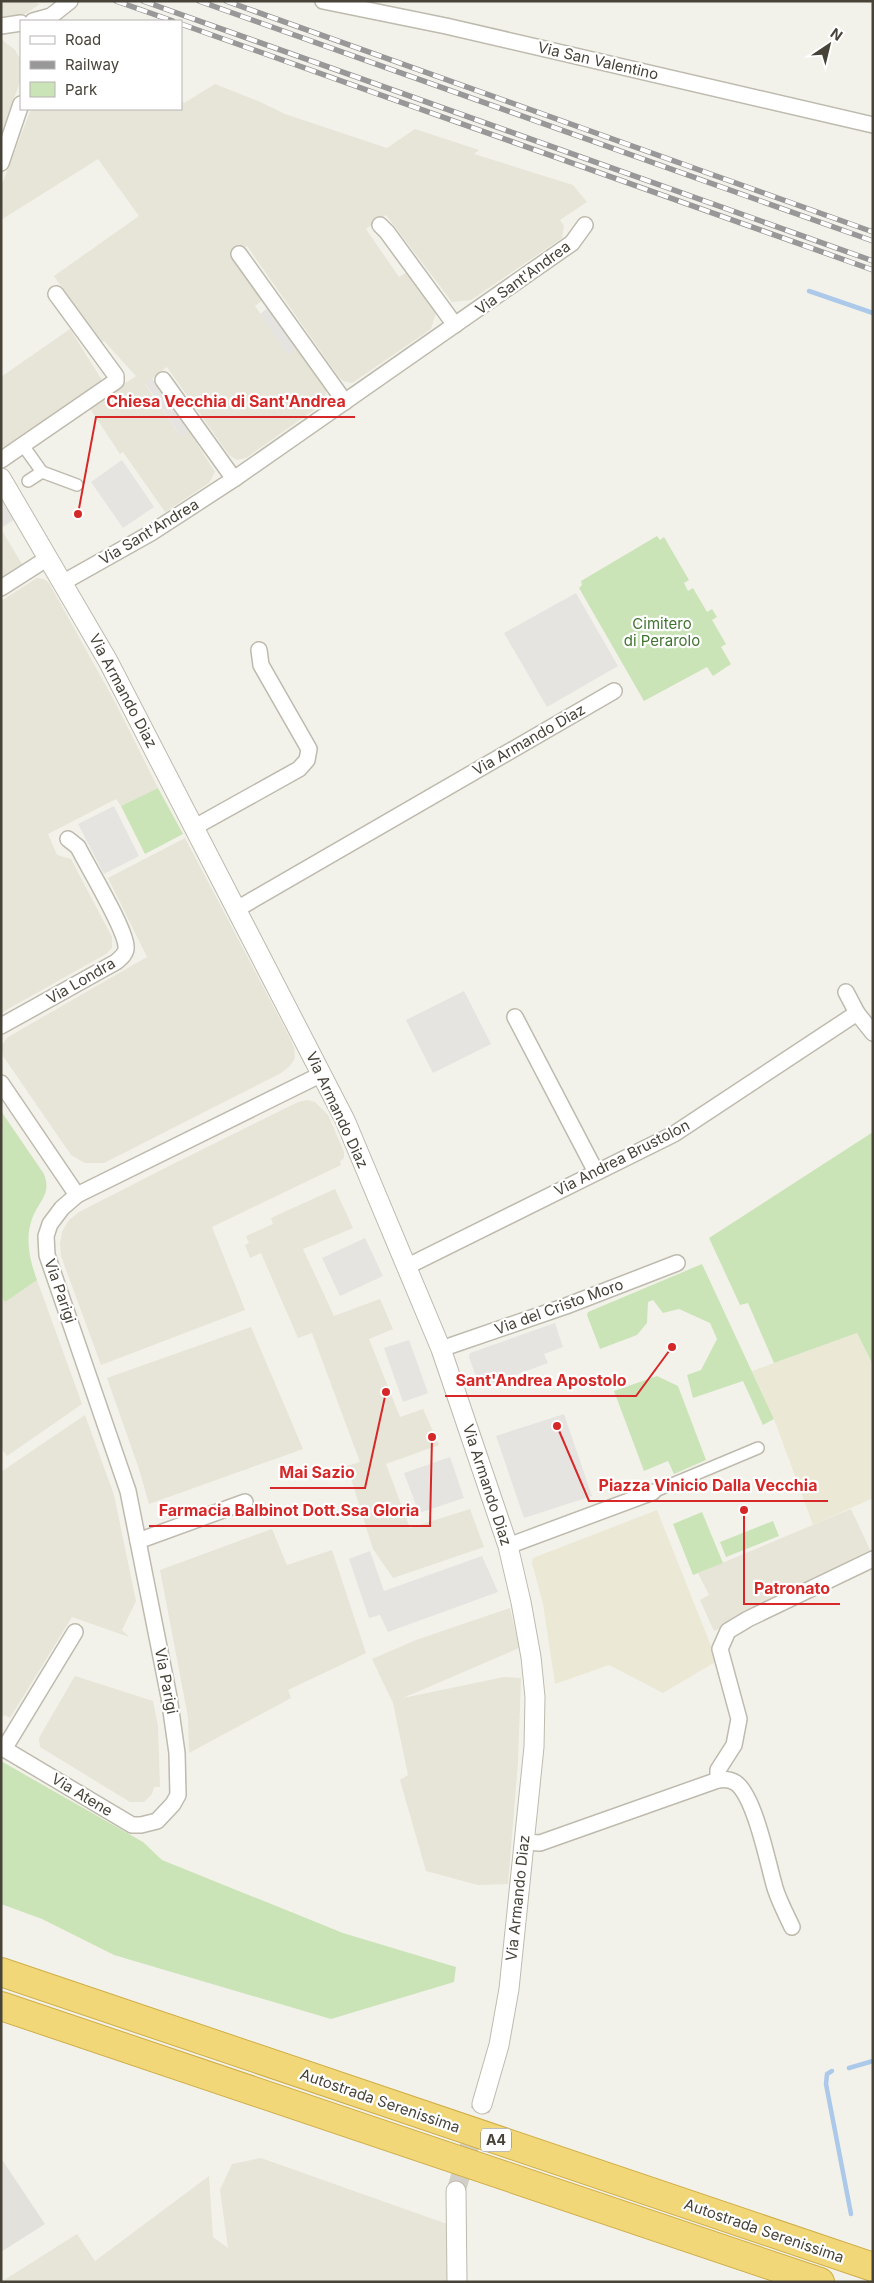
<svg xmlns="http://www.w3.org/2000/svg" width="874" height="2283" font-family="Inter,sans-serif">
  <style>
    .residential { fill: #e7e4d8 }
    .industrial { fill: #e3e1db }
    .education { fill: #ebe8d5 }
    .green { fill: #cae4b7 }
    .parking { fill: #e5e4e1 }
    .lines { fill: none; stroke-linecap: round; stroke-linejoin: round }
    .stream { stroke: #acc9ea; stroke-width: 4.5 }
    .tertiary-tunnel { stroke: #d1cfc7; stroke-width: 19; stroke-dasharray: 19 9; stroke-linecap: butt }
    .pedestrian-casing { stroke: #bebaad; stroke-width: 14 }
    .minor-casing { stroke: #bebaad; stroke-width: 18 }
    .tertiary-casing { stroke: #bebaad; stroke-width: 21 }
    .motorway-casing { stroke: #cfae48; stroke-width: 30 }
    .pedestrian { stroke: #fff; stroke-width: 11 }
    .minor { stroke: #fff; stroke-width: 15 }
    .tertiary { stroke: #fff; stroke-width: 19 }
    .motorway { stroke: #f1d778; stroke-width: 28 }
    .rail-casing { stroke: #989898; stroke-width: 5.5 }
    .rail { stroke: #fff; stroke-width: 4; stroke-dasharray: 11; stroke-linecap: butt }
    .labels { text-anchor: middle; stroke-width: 4.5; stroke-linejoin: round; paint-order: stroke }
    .shield { fill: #fff; stroke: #7e7b74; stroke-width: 1 }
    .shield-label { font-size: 14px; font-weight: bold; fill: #474339 }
    .street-label { font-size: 15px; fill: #474339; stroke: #fff }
    .park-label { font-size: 15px; fill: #427431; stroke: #fff }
    .leader { fill: none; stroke: #d62828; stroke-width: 2 }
    .callout-dot { fill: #d62828; stroke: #fff; stroke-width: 2 }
    .callout-label { font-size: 16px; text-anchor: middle; font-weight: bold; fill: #d62828; stroke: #fff; stroke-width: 4.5; stroke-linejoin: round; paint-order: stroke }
  </style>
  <rect width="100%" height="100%" fill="#f3f2ea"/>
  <!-- residential -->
  <g class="residential">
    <path d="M1 1H31L40 4 25 14 1 18Z"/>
    <path d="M1 39 15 50 21 60V79L1 134Z"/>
    <path d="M215 84 258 101 285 114 387 148 415 129 479 150 474 154 573 185 587 202 560 220 564 226 562 238 471 300 452 302 386 215 366 229 399 277 407 272 436 313 431 329 352 383 343 381 338 376 247 246 232 257 263 300 255 306 288 354 296 349 326 391V399L321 405 246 458 237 460 229 455 167 367 145 384 181 437 189 431 215 472 209 483 165 512 123 452 120 454 89 407 136 376 104 341 101 343 54 276 139 216 98 159 1 220V187L31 109H181V100L184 103Z"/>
    <path d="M70 329 105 385 6 450 1 443V377Z"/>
    <path d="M1 529 22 564 1 578Z"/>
    <path d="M37 578 44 579 49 583 116 704 158 788 121 806 116 799 48 834 57 855 71 859 112 937V948L106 954 1 1013V601Z"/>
    <path d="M185 838 290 1038 294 1048 295 1058 290 1066 281 1073 104 1163H85L71 1155 3 1056 1 1046 8 1037 147 957 108 878Z"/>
    <path d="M307 1100 315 1102 328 1115 344 1152V1158L340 1161 341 1165 212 1227 245 1310 101 1365 61 1256 60 1244 62 1232 68 1221 79 1212 177 1162 298 1102Z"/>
    <path d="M335 1189 353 1228 303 1249 334 1316 380 1299 393 1329 369 1339 400 1417 423 1409 439 1445 386 1464 410 1528 470 1509 484 1547 393 1578 373 1549 347 1466 360 1462 312 1333 298 1338 261 1253 250 1258 245 1245 249 1243 246 1236 273 1224 271 1218Z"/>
    <path d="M37 1280 82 1404 7 1456 1 1448V1295L6 1301Z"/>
    <path d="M251 1327 303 1449 149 1504 139 1469 107 1378Z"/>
    <path d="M85 1415 114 1495 136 1601 122 1630 129 1637 72 1617 10 1718 4 1715 1 1719V1472Z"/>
    <path d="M851 1509 872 1554 714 1631 700 1600 709 1595 698 1573Z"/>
    <path d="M272 1529 287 1565 332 1550 366 1653 288 1690 291 1698 189 1753 188 1717 160 1570Z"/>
    <path d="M510 1608 519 1648 403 1698 504 1677 521 1678 518 1762 508 1884 478 1885 426 1871 400 1780 408 1775 393 1703 372 1659 416 1640Z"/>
    <path d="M75 1676 153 1701 158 1726 160 1787H154L152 1794 144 1802H130L40 1747 39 1738Z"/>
    <path d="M261 2158 447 2224V2282H1L77 2234 95 2261 209 2176 213 2237 228 2248 220 2190 232 2164Z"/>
  </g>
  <!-- industrial -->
  <path class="industrial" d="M1 2158 45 2224 1 2252Z"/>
  <!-- education -->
  <g class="education">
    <path d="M857 1333 873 1366V1498L813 1525 774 1419 752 1371Z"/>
    <path d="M657 1510 717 1661 663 1693 609 1665 555 1684 543 1604 532 1563 533 1558Z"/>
  </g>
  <!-- green -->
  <g class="green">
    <path d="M657 536 660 540 664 537 689 580 684 583 688 591 693 588 707 612 712 609 717 617 712 620 726 644 721 647 731 664 713 676 707 667 644 701 579 588 582 585 581 581Z"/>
    <path d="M158 788 183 834 145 854 121 806Z"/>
    <path d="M1 1111 44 1174C51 1193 42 1198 34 1214 24 1236 29 1258 37 1280L5 1302 1 1295Z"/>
    <path d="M873 1132V1365L857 1333 774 1363 748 1303 740 1305 709 1238Z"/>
    <path d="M702 1264 774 1419 763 1425 743 1381 693 1398 687 1375 701 1370 717 1339 710 1323 679 1309 663 1313 653 1300 648 1302 647 1323 637 1335 600 1349 587 1315 588 1312Z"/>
    <path d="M657 1376 678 1386 706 1460 674 1474 668 1461 644 1471 614 1391Z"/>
    <path d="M702 1512 723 1563 693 1575 673 1524Z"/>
    <path d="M773 1521 779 1536 726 1557 720 1542Z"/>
    <path d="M1 1761 143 1842 162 1860 343 1933 456 1967 454 1982 331 2019 114 1955 42 1919 1 1904Z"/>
  </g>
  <!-- parking -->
  <g class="parking">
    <path d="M268 308 296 349 288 355 260 314Z"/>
    <path d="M152 378 189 431 181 437 145 383Z"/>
    <path d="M122 460 154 507 123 528 91 482Z"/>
    <path d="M1 493 17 518 1 528Z"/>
    <path d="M576 593 618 666 547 707 504 633Z"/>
    <path d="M114 806 139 856 104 874 78 824Z"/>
    <path d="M464 991 491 1044 433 1073 406 1020Z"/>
    <path d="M365 1238 383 1276 340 1296 322 1258Z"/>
    <path d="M555 1323 563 1347 544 1354 548 1363 480 1388 469 1357 470 1353Z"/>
    <path d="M409 1340 428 1393 403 1402 384 1348Z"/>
    <path d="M564 1414 592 1496 524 1518 496 1436Z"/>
    <path d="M450 1457 464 1498 419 1513 404 1473Z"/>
    <path d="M370 1551 384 1591 482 1556 498 1592 388 1632 380 1615 369 1618 349 1559Z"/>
  </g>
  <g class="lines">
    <!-- stream -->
    <g class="stream">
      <path d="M809 291 873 313"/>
      <path d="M849 2068 873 2061"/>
      <path d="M832 2071 827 2074 826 2084 851 2214"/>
    </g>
    <!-- tertiary-tunnel -->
    <path class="tertiary-tunnel" d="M456 2191 482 2104"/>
    <defs>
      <g id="pedestrian">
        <path d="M27 451 42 472"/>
        <path d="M28 481 42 472 77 485"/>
        <path d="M653 1492 758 1448"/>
      </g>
      <g id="minor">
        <path d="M323 1 446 26 873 125"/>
        <path d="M33 21 51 16 70 1"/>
        <path d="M1 26 21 23"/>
        <path d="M1 163 21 104"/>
        <path d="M380 225 387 232 455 325"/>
        <path d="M239 254 345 402"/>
        <path d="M163 380 234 479"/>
        <path d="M1 460 116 381V376L56 294"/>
        <path d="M62 583 151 533 234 479 572 243 585 225"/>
        <path d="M1 588 48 558"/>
        <path d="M193 828 299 769 307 760 309 749 261 665 259 650"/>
        <path d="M237 909 614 691"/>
        <path d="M846 992 857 1013"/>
        <path d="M515 1017 596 1172"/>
        <path d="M1 1026 116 962C121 958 127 953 126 946 125 928 88 867 78 847L68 839"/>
        <path d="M1 1083 77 1195"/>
        <path d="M406 1267 674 1134 857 1013 873 1033"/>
        <path d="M441 1349 566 1306 677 1263"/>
        <path d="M138 1541 245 1502"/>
        <path d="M508 1546 653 1492"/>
        <path d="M1 1747 132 1825H141L157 1821 173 1804 178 1795 177 1753 169 1697 128 1491 47 1255 46 1236 50 1224 62 1208 77 1195 322 1074"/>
        <path d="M4 1749 75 1632"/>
        <path d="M718 1780V1770L734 1745 739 1719 720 1649 728 1631 748 1619 873 1559"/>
        <path d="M524 1842 540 1843 718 1780C725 1779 730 1779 736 1783 755 1797 768 1864 775 1888 779 1901 786 1914 792 1927"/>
      </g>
      <g id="tertiary">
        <path d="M1 478 108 661 345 1120 441 1349 508 1546 521 1602 531 1657 535 1697 534 1747 509 1989 499 2045 482 2104"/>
        <path d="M456 2191 457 2282"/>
      </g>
      <g id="motorway">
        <path d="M1 1972 873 2267"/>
        <path d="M1 2006 820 2282"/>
      </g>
    </defs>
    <!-- pedestrian casing -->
    <use href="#pedestrian" class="pedestrian-casing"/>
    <!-- minor casing -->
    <use href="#minor" class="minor-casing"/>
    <!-- tertiary casing -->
    <use href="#tertiary" class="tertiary-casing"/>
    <!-- motorway casing -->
    <use href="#motorway" class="motorway-casing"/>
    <!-- pedestrian -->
    <use href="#pedestrian" class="pedestrian"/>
    <!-- minor -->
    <use href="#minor" class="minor"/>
    <!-- tertiary -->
    <use href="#tertiary" class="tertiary"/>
    <!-- motorway -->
    <use href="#motorway" class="motorway"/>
    <defs>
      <g id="rail">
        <path d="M116 1 173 21"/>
        <path d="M143 1 873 261"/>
        <path d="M199 1 873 241"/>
        <path d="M226 1 873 232"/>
        <path d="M181 24 873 270"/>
      </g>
    </defs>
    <!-- rail casing -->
    <use href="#rail" class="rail-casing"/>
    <!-- rail -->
    <use href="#rail" class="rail"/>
  </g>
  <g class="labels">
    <!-- shield labels -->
    <rect class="shield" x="481" y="2128.5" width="30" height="23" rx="4"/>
    <g class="shield-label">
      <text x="496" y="2145">A4</text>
    </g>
    <!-- street labels -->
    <g class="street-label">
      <text transform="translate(598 61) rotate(13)" y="5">Via San Valentino</text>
      <text transform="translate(523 278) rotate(-36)" y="5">Via Sant'Andrea</text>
      <text transform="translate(149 532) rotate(-31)" y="5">Via Sant'Andrea</text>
      <text transform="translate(123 691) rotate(62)" y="5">Via Armando Diaz</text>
      <text transform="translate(529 740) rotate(-30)" y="5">Via Armando Diaz</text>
      <text transform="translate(81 981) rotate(-30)" y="5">Via Londra</text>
      <text transform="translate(337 1110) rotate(65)" y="5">Via Armando Diaz</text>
      <text transform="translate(622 1158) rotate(-27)" y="5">Via Andrea Brustolon</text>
      <text transform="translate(60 1291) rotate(71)" y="5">Via Parigi</text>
      <text transform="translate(559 1307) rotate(-20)" y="5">Via del Cristo Moro</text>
      <text transform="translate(487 1485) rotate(72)" y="5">Via Armando Diaz</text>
      <text transform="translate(166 1681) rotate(79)" y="5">Via Parigi</text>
      <text transform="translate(82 1795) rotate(31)" y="5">Via Atene</text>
      <text transform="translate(518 1898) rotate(-84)" y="5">Via Armando Diaz</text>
      <text transform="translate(380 2101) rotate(19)" y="5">Autostrada Serenissima</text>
      <text transform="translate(764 2231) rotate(19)" y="5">Autostrada Serenissima</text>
    </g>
    <!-- park labels -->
    <g class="park-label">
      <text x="662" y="629">Cimitero<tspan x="662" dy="17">di Perarolo</tspan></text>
    </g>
  </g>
  <!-- callouts -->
  <path class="leader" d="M78 514L96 417H355M672 1347L636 1396H445M386 1392L365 1488H270M557 1426L589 1501H828M432 1437L430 1526H149M744 1510L744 1604H840"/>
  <g class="callout-dot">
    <circle cx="78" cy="514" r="5"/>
    <circle cx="672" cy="1347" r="5"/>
    <circle cx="386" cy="1392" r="5"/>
    <circle cx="557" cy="1426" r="5"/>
    <circle cx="432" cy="1437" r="5"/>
    <circle cx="744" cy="1510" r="5"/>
  </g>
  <g class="callout-label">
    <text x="226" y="407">Chiesa Vecchia di Sant'Andrea</text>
    <text x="541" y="1386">Sant'Andrea Apostolo</text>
    <text x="317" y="1478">Mai Sazio</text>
    <text x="708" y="1491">Piazza Vinicio Dalla Vecchia</text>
    <text x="289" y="1516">Farmacia Balbinot Dott.Ssa Gloria</text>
    <text x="792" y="1594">Patronato</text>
  </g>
  <!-- border -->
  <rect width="874" height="2283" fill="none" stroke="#474339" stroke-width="5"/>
  <!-- legend -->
  <rect x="20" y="20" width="162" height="90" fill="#ffffff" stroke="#b5b4b0"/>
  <rect x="30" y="36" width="25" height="8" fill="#ffffff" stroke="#b5b4b0"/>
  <text x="65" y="45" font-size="15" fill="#474339">Road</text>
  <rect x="30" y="61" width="25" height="8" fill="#989898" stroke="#b5b4b0"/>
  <text x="65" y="70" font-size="15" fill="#474339">Railway</text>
  <rect x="30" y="82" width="25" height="15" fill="#cae4b7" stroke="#b5b4b0"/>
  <text x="65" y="95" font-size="15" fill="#474339">Park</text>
  <!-- north arrow -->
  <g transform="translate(829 45) rotate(35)" stroke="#ffffff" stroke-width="4" paint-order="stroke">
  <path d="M0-4L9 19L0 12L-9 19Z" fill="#474339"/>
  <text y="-8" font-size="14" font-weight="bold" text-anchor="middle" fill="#474339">N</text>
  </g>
</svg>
